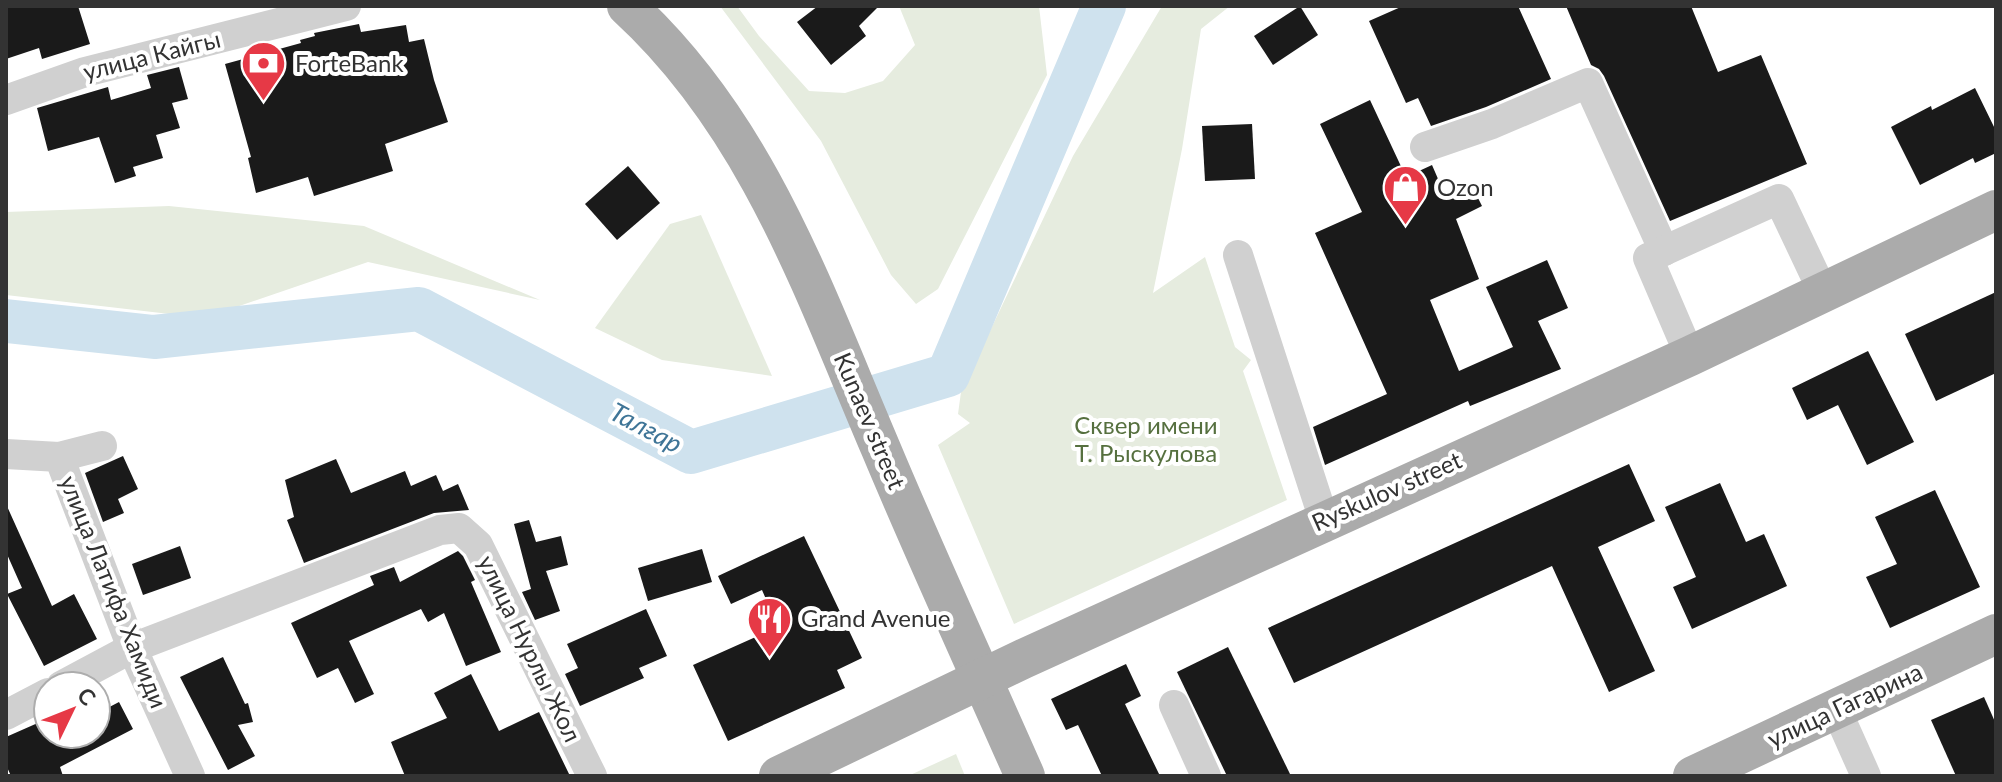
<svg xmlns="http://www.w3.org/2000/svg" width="2002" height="782" font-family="Lato,sans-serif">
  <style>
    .green { fill: #e6ecdf }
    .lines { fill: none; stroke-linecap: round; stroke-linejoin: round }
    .river { stroke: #cfe2ee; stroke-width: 44 }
    .building { fill: #1a1a1a }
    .minor { stroke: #d0d0d0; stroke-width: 30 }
    .major { stroke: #ababab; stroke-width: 40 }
    .labels { text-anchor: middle; stroke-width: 8; stroke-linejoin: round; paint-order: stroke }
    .street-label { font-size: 24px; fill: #333; stroke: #fff }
    .poi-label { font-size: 24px; fill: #333; stroke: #fff; text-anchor: start }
    .park-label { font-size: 24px; fill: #56703f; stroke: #fff }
    .water-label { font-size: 26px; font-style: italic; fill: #3f7597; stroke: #fff }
  </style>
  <rect width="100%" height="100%" fill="#fff"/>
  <!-- green -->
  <g class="green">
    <path d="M720 6H737L759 36 809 91 845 93 883 81 915 45 899 6H1039L1047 75 938 289 916 304 891 275 821 141Z"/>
    <path d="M1162 6H1230L1201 29 1182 149 1153 293 1205 257 1235 347 1251 360 1243 371 1287 500 1014 624 938 445 970 423 958 414 961 392 1073 156Z"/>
    <path d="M169 206 364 226 540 300 368 262 204 318 6 295V212Z"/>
    <path d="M701 215 772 376 662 360 595 328 670 224Z"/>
    <path d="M956 754 965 776H908Z"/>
  </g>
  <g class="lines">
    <!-- river -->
    <path class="river" d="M6 321 154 337 419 309 691 452 948 375 1104 6"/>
  </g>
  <!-- building -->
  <g class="building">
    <path d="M6 6H78L90 44 42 59 39 48 6 59Z"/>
    <path d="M818 6H879L859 26 866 36 831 65 797 22Z"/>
    <path d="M1300 6 1318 35 1273 65 1254 36Z"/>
    <path d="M1403 6H1518L1551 79 1486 107 1431 126 1418 98 1406 103 1369 21Z"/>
    <path d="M1566 6H1691L1718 72 1761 55 1807 164 1670 221 1604 76 1599 69 1591 65Z"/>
    <path d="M359 24 361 32 406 25 409 42 424 39 434 80 448 122 385 144 393 171 314 196 308 177 256 193 248 158 251 157 225 64 301 43 300 40 315 36 314 33Z"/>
    <path d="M179 67 188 99 172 103 180 128 156 135 163 158 133 167 136 176 115 183 99 137 48 151 37 108 108 87 111 100 151 88 147 75Z"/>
    <path d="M1975 88 1996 131V153L1975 163 1973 158 1920 185 1891 127 1931 106 1932 110Z"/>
    <path d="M1370 100 1406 177 1432 165 1445 195 1470 182 1482 206 1456 219 1479 279 1430 300 1459 371 1513 347 1486 287 1547 260 1568 308 1538 321 1561 369 1470 406 1468 401 1325 465 1313 427 1387 394 1315 233 1362 212 1320 124Z"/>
    <path d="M1252 124 1255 179 1205 181 1202 126Z"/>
    <path d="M628 166 660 203 617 240 585 204Z"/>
    <path d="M1996 292V373L1936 401 1905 334Z"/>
    <path d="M1868 351 1914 442 1867 465 1838 405 1807 420 1792 388Z"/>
    <path d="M123 456 138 489 118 499 124 513 103 522 85 473Z"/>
    <path d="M336 459 351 493 405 471 411 486 436 475 443 491 458 484 469 510 434 513 304 563 287 520 294 517 285 480Z"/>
    <path d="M1629 464 1655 521 1598 547 1655 671 1609 692 1552 566 1294 683 1268 628Z"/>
    <path d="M1720 483 1746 542 1764 534 1787 586 1692 629 1673 587 1696 577 1665 507Z"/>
    <path d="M1935 490 1980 587 1890 628 1866 577 1897 564 1875 517Z"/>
    <path d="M6 504 52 606 74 594 97 639 44 666 7 594 22 588 6 552Z"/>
    <path d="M529 520 536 542 561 536 568 565 546 571 560 611 535 620 522 592 531 589 514 524Z"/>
    <path d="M804 536 862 658 837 670 845 688 728 741 693 665 778 627 762 590 731 604 718 576Z"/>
    <path d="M180 546 191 578 143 595 132 564Z"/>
    <path d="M702 549 712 582 648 601 638 568Z"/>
    <path d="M458 551 463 556 475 580 471 582 501 652 466 666 444 613 428 622 421 609 349 641 374 694 355 703 338 668 317 678 291 623 374 585 370 576 394 567 400 582Z"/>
    <path d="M646 609 667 656 639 668 644 678 580 706 565 674 578 668 567 644Z"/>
    <path d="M1228 647 1291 776H1227L1177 672Z"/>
    <path d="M223 657 245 704 248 703 253 722 238 725 255 756 228 770 180 677Z"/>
    <path d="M1126 664 1141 696 1125 704 1160 776H1102L1078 725 1066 730 1051 699Z"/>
    <path d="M471 674 499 731 539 712 570 776H405L391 742 447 718 434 693Z"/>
    <path d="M1984 697 1996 724V776H1956L1931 720Z"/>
    <path d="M119 702 133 729 60 767 63 776H11L6 765V737L40 722 45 734H96V714Z"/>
  </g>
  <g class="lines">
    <!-- minor -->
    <g class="minor">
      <path d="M6 100 85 72 346 6"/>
      <path d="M1425 147 1492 124 1588 83 1664 251"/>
      <path d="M1238 255 1324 520"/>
      <path d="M1690 356 1648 258 1779 199 1823 292"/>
      <path d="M6 454 59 457 132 648 190 776"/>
      <path d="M59 457 102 446"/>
      <path d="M61 686 132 648 440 530 459 528 478 545 592 776"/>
      <path d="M1174 705 1206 776"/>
      <path d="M1837 711 1866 776"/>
      <path d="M6 715 48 693"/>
    </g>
    <!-- major -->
    <g class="major">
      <path d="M627 6C758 126 813 290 881 449 927 559 977 667 1025 776"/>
      <path d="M779 776 1023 659 1690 356 1996 210"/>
      <path d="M1693 776 1996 634"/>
    </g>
  </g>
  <!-- icons -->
  <defs>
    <symbol id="bank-pin" viewBox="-11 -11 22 30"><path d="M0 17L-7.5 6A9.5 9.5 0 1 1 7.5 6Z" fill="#e63946" stroke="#fff"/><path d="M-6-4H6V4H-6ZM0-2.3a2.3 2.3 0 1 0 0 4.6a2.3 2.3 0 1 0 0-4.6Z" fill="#fff"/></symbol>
    <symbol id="shop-pin" viewBox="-11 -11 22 30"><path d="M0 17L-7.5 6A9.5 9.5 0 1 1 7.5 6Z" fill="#e63946" stroke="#fff"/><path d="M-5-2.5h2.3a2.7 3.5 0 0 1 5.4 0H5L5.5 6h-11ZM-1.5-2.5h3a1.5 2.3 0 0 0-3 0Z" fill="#fff"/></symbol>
    <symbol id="restaurant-pin" viewBox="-11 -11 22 30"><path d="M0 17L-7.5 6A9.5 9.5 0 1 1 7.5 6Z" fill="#e63946" stroke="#fff"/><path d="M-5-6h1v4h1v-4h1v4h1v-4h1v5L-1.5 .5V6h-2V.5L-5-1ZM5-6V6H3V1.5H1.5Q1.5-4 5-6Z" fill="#fff"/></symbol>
  </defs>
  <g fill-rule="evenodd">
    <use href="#bank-pin" x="238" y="38" width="51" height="69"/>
    <use href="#shop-pin" x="1380" y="162" width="51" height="69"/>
    <use href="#restaurant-pin" x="744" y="594" width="51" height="69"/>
  </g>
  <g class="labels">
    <!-- street labels -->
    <g class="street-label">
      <text transform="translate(152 56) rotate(-14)" y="8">улица Кайгы</text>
      <text transform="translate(869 421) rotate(67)" y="8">Kunaev street</text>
      <text transform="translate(1387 492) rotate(-24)" y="8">Ryskulov street</text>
      <text transform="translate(113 592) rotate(68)" y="8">улица Латифа Хамиди</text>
      <text transform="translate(529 649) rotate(64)" y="8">улица Нурлы Жол</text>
      <text transform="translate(1845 706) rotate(-25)" y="8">улица Гагарина</text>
    </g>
    <!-- poi labels -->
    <g class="poi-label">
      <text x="295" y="72">ForteBank</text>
      <text x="1437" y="196">Ozon</text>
      <text x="801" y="627">Grand Avenue</text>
    </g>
    <!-- park labels -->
    <g class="park-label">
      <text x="1146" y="434">Сквер имени<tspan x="1146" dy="28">Т. Рыскулова</tspan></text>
    </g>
    <!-- water labels -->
    <g class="water-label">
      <text transform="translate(646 428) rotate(28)" y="9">Талғар</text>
    </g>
  </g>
  <!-- border -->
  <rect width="2002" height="782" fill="none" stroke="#333333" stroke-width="16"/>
  <!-- north arrow -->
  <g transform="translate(72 710) rotate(47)"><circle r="38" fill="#ffffff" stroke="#adadad" stroke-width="2"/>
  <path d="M0-6L14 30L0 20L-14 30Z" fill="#e63946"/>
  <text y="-12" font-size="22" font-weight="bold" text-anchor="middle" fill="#333333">С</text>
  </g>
</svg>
